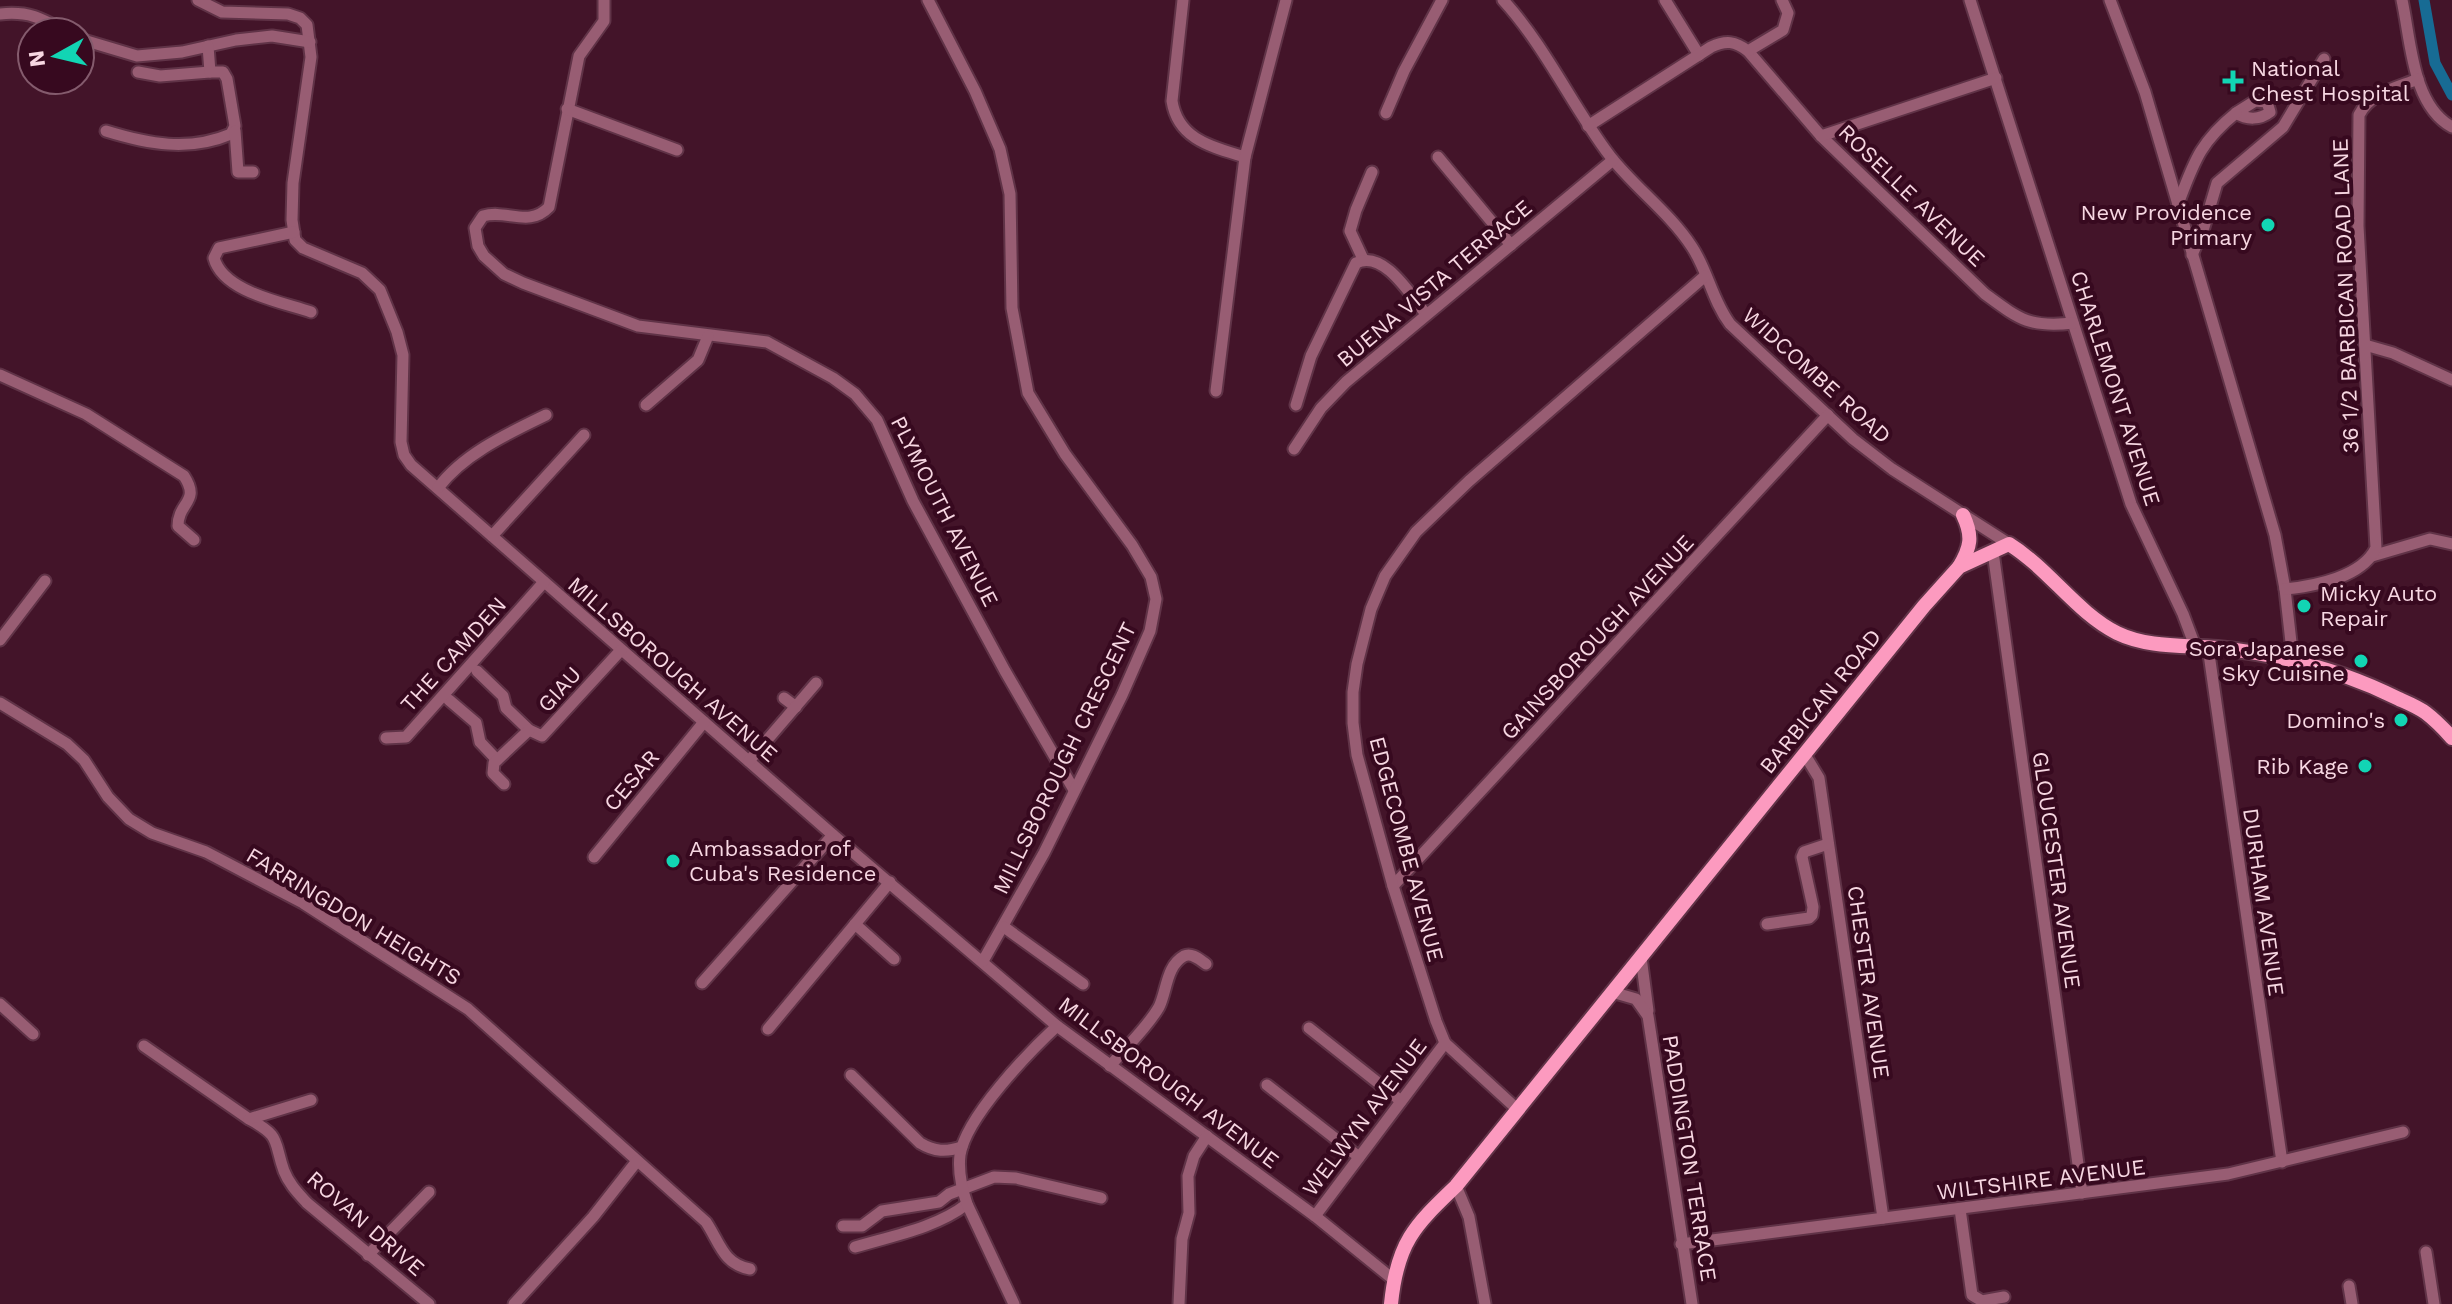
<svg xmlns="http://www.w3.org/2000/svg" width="2452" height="1304" font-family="'Work Sans',sans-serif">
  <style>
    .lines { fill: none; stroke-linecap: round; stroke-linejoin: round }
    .canal { stroke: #176b94; stroke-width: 11 }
    .minor-casing { stroke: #603347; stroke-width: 15 }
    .major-casing { stroke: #603347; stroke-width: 18 }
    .minor { stroke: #985d73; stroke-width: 11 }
    .major { stroke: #fc9abf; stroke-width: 14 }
    .poi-dot { fill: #12d5b4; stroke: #37091f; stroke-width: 3 }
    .labels { text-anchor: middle; stroke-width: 8; stroke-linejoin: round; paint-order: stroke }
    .poi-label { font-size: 22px; fill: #f7d7e2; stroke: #37091f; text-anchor: end }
    .street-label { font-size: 22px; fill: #f7d7e2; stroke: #37091f }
  </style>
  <rect width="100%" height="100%" fill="#431429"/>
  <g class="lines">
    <!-- canal -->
    <path class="canal" d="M2424 0 2435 63 2452 95"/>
    <defs>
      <g id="minor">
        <path d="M198 0 222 12 288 14 300 18 307 25 311 57 293 183 292 220 295 240 303 248 362 273 380 290 397 332 403 355 401 442 404 455 411 465 833 835 1057 1026 1315 1216 1394 1280"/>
        <path d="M604 0V21L579 56 549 207C529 228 507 209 483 216L475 228 478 246 484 256 504 274 523 283 638 326 767 342 833 378 855 394 877 420 913 501 1005 671 1074 790"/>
        <path d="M928 0 975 91 1000 149 1010 194 1012 308 1028 393 1065 454 1132 545 1151 577 1156 599 1150 631 1122 695 1044 853 983 961"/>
        <path d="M1183 0 1172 101C1178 140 1213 147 1245 157"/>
        <path d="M1503 0C1546 47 1572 106 1610 156 1635 188 1670 213 1692 247 1708 271 1712 300 1730 324L1853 439 1892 469 2009 544"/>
        <path d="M1665 0 1699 55"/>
        <path d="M1970 0 2131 504 2183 614 2195 646"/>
        <path d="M2110 0 2145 92 2275 535 2285 589 2293 660"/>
        <path d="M2402 0C2411 41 2412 105 2452 127"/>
        <path d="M0 14C29 11 41 18 66 32"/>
        <path d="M80 39 137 56 182 52 236 40 272 36 310 42"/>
        <path d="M1748 51 1821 136 1985 294C2019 319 2029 328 2073 323"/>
        <path d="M138 72 160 76 210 72"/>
        <path d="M2255 101 2267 102 2270 112C2260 120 2247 120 2236 113Z"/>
        <path d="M567 109 677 150"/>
        <path d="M1386 113 1404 71 1442 0"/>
        <path d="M1588 126 1711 47C1726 40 1735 41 1748 51L1783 30 1788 13 1782 0"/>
        <path d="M106 131C148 144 189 152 231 134L235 126 227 79 223 72H210L208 46"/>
        <path d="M235 131 238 172H253"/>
        <path d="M1821 136 1996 78"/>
        <path d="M1438 157 1511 245"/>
        <path d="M2178 204C2194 162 2200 142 2236 113"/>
        <path d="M294 232 219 248 214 258C223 292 282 302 311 312"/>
        <path d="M2192 255 2204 227 2217 183 2283 127 2324 59"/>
        <path d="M1363 259 1350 231 1356 210 1372 172"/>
        <path d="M2365 345 2393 353 2452 380"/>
        <path d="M0 375 86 414 184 476C201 502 178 502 178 526L194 540"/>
        <path d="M1216 391 1245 157 1286 0"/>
        <path d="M646 405 698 360 708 336"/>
        <path d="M1296 405 1311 356 1356 263C1384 249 1411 296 1426 314"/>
        <path d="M1294 449 1321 408 1346 382 1613 160"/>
        <path d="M438 488C463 454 509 433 546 415"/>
        <path d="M492 536 584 435"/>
        <path d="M1993 552 2082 1193"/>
        <path d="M2372 556 2430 539 2452 544"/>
        <path d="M2285 589C2315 586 2362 577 2376 548L2358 226 2359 115C2370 93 2396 88 2418 79"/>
        <path d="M0 640 45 581"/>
        <path d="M2208 647 2282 1162"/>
        <path d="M477 671 503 696 506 708 529 730 542 736 621 650"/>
        <path d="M784 698 796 707"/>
        <path d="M449 700 476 723 480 742 497 760"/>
        <path d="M0 703 67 744 84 760 108 797 129 819 152 833 206 852 303 903 468 1009 706 1222C720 1243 723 1264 750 1269"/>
        <path d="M386 738 406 737 544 582"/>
        <path d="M1805 755 1819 778 1883 1218"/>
        <path d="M749 761 816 683"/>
        <path d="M504 784 493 773 494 763 529 730"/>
        <path d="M594 857 704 722"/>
        <path d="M1393 886 1828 415"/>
        <path d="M855 924 894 959"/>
        <path d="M1767 924 1809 918 1812 915 1813 907 1802 857 1804 852 1828 844"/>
        <path d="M1004 927 1083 984"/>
        <path d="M1641 957 1648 1011"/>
        <path d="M702 983 833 835"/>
        <path d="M1612 992 1636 999 1648 1016 1692 1304"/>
        <path d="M0 1004 33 1034"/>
        <path d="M1309 1028 1401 1101"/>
        <path d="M768 1029 890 882"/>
        <path d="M144 1046 249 1119C282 1137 273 1140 284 1171 289 1184 298 1193 307 1203L429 1304"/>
        <path d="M1110 1066C1126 1047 1147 1028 1159 1007 1167 991 1166 966 1184 956 1192 952 1200 960 1206 964"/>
        <path d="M851 1075 920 1143C935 1152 946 1152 962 1147"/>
        <path d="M1267 1085 1359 1157"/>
        <path d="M1517 1109 1445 1043 1436 1021 1393 886 1357 755 1353 723V692L1357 664 1371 609 1385 576 1416 532 1469 481 1705 276"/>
        <path d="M249 1119 311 1100"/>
        <path d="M1456 1186 1469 1217 1485 1304"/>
        <path d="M1960 1209 1972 1295 1982 1301 2004 1297"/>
        <path d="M1315 1216 1445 1043"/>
        <path d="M843 1226H862L882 1211 939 1202 949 1194 994 1177 1016 1178 1101 1198"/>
        <path d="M1681 1244 2228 1174 2403 1132"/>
        <path d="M855 1247C892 1236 936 1228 967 1204"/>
        <path d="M2426 1252 2434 1304"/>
        <path d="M368 1255 429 1192"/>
        <path d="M2349 1286 2352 1304"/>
        <path d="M514 1304 593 1217 637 1161"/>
        <path d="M1014 1304 967 1204C962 1189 958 1171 960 1155 966 1117 1029 1052 1057 1026"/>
        <path d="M1179 1304 1182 1239 1189 1213 1188 1176 1194 1156 1207 1136"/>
      </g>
      <g id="major">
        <path d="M1959 567C1971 547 1973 536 1963 515"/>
        <path d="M1391 1304C1397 1243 1414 1226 1456 1186L1924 606 1959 567 2009 544C2049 569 2077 613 2117 633 2148 648 2184 645 2218 648 2280 654 2343 671 2399 699 2408 703 2418 707 2426 713 2435 720 2444 729 2452 738"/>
      </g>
    </defs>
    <!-- minor casing -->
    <use href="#minor" class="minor-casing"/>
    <!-- major casing -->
    <use href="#major" class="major-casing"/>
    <!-- minor -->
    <use href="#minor" class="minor"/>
    <!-- major -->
    <use href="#major" class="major"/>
  </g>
  <!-- markers -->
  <g class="poi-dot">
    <path d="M2229 69h8v8h8v8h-8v8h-8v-8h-8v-8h8z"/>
    <circle cx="2268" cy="225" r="8"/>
    <circle cx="2304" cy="606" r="8"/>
    <circle cx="2361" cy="661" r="8"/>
    <circle cx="2401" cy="720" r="8"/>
    <circle cx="2365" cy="766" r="8"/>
    <circle cx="673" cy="861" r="8"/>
  </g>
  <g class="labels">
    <!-- poi labels -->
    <g class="poi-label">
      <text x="2251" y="76" text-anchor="start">National<tspan x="2251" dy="25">Chest Hospital</tspan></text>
      <text x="2252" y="220">New Providence<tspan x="2252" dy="25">Primary</tspan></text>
      <text x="2320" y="601" text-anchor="start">Micky Auto<tspan x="2320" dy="25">Repair</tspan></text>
      <text x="2345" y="656">Sora Japanese<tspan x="2345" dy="25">Sky Cuisine</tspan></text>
      <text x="2385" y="728">Domino's</text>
      <text x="2349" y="774">Rib Kage</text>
      <text x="689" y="856" text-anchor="start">Ambassador of<tspan x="689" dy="25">Cuba's Residence</tspan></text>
    </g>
    <!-- street labels -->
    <g class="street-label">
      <text transform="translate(1912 195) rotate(44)" y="8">ROSELLE AVENUE</text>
      <text transform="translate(1434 283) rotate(-40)" y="8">BUENA VISTA TERRACE</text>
      <text transform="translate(2345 296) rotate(-92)" y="8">36 1/2 BARBICAN ROAD LANE</text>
      <text transform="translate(1817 375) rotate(42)" y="8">WIDCOMBE ROAD</text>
      <text transform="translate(2116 388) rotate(72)" y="8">CHARLEMONT AVENUE</text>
      <text transform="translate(945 511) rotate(63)" y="8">PLYMOUTH AVENUE</text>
      <text transform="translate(1597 637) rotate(-47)" y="8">GAINSBOROUGH AVENUE</text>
      <text transform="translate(453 654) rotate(-48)" y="8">THE CAMDEN</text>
      <text transform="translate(673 669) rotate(41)" y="8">MILLSBOROUGH AVENUE</text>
      <text transform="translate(559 689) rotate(-48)" y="8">GIAU</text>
      <text transform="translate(1820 701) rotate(-51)" y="8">BARBICAN ROAD</text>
      <text transform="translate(1064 758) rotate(-64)" y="8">MILLSBOROUGH CRESCENT</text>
      <text transform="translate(631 780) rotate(-50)" y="8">CESAR</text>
      <text transform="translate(1407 849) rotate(75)" y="8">EDGECOMBE AVENUE</text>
      <text transform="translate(2057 870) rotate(82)" y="8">GLOUCESTER AVENUE</text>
      <text transform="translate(2264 902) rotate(82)" y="8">DURHAM AVENUE</text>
      <text transform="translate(354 916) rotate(31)" y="8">FARRINGDON HEIGHTS</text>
      <text transform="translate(1869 982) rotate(82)" y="8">CHESTER AVENUE</text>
      <text transform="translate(1169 1082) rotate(37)" y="8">MILLSBOROUGH AVENUE</text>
      <text transform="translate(1364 1117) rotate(-53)" y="8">WELWYN AVENUE</text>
      <text transform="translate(1690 1158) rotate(81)" y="8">PADDINGTON TERRACE</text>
      <text transform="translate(2041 1179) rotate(-7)" y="8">WILTSHIRE AVENUE</text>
      <text transform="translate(366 1223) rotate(41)" y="8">ROVAN DRIVE</text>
    </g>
  </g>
  <!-- north arrow -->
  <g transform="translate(56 56) rotate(262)"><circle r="38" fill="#37091f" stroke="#845b6d" stroke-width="2"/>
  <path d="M0-6L14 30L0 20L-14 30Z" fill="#12d5b4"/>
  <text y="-12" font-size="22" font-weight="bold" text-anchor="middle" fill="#f7d7e2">N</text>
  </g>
</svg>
